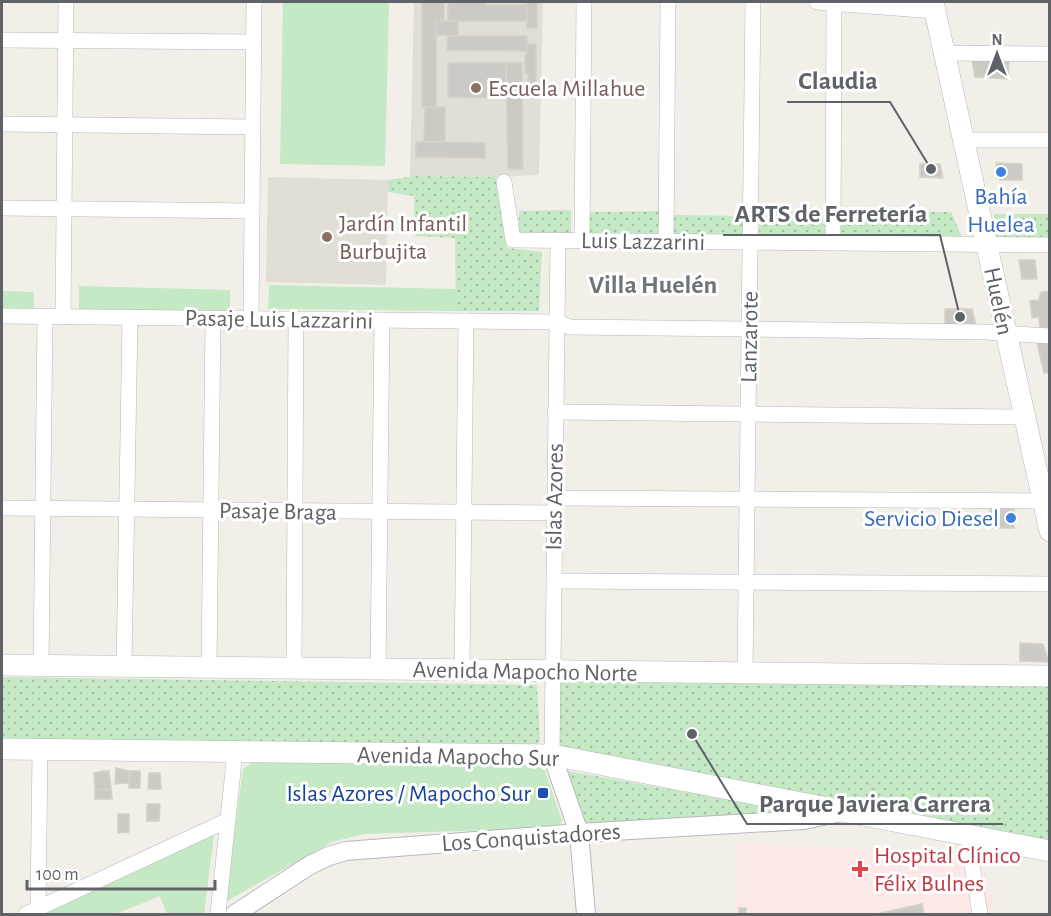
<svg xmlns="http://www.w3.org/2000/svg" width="1051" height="916" font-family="'Alegreya Sans',sans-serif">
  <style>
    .education { fill: #e1ded6 }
    .medical { fill: #fce8e6 }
    .grass { fill: #c5e8c5 }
    .park { fill: url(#park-dots) }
    .building { fill: #cccac5; stroke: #d6d1c6; stroke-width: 1.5 }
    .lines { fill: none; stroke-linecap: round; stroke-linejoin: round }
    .minor-casing { stroke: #b5b8bc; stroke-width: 16 }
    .tertiary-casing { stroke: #b5b8bc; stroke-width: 20 }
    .secondary-casing { stroke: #b6babf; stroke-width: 22 }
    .minor { stroke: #fff; stroke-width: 15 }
    .tertiary { stroke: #fff; stroke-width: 18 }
    .secondary { stroke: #fff; stroke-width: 21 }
    .education-dot { fill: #8d6e63; stroke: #fff; stroke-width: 2 }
    .shop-dot { fill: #3f7fe0; stroke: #fff; stroke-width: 2 }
    .transit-dot { fill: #1a4fb4; stroke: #fff; stroke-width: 2 }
    .health-dot { fill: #e0444e; stroke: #fff; stroke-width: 2 }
    .labels { text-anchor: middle; stroke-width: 6; stroke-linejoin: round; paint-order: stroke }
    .education-label { font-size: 24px; fill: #785e54; stroke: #fff; text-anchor: start }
    .shop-label { font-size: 24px; fill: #366cbe; stroke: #fff }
    .street-label { font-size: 24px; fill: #5f6368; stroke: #fff }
    .transit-label { font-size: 24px; fill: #164399; stroke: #fff; text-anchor: end }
    .health-label { font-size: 24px; fill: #be3a42; stroke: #fff; text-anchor: start }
    .neighbourhood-label { font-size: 26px; font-weight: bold; fill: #70757a; stroke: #fff }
    .leader { fill: none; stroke: #5f6368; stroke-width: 2 }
    .callout-dot { fill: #5f6368; stroke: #fff; stroke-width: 2 }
    .callout-label { font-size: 26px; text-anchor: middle; font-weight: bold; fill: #5f6368; stroke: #fff; stroke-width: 6; stroke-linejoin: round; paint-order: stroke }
  </style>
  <defs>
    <pattern id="park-dots" width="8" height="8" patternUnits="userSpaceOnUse" patternTransform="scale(1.5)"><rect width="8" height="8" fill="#c5e8c5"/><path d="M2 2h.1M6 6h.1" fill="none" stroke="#a3c0a4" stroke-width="1.8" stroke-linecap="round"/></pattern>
  </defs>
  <rect width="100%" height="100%" fill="#f1efe8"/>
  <!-- education -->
  <g class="education">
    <path d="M414 2H543L539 175 496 177 410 176Z"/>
    <path d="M268 177 388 180 386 285 266 282Z"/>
  </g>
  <!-- medical -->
  <path class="medical" d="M737 843 980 854 995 914H736Z"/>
  <!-- grass -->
  <g class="grass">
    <path d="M283 2H389L385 166 280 164Z"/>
    <path d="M269 285 456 289V311L268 309Z"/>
    <path d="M79 286 230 290V314L79 309Z"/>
    <path d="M2 291 34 292V308H2Z"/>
    <path d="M254 761 534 764 545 771 562 821 558 828 363 834 332 842 225 902 243 769Z"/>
    <path d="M214 835 204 914H167L160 896 116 914H42Z"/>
  </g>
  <!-- park -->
  <g class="park">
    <path d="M414 176 496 177 507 248 542 252 539 311H456L455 238 415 236 414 196 388 192V180Z"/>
    <path d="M571 210V233H519V211Z"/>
    <path d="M662 211 661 235 587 234 588 212Z"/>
    <path d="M759 211 825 212V237L759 236Z"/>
    <path d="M839 212H951L962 237 839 236Z"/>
    <rect x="994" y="214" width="55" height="24"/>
    <path d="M672 215 745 216V237L672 236Z"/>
    <path d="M2 677 537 685 540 741 531 749 2 740Z"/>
    <path d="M560 681H1049V843L560 748 556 690Z"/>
    <path d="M568 771 801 813 587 828Z"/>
  </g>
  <!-- building -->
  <g class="building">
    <path d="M422 2H444V21H436V107H422Z"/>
    <path d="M448 2H486V5H527V21H448Z"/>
    <rect x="527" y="2" width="10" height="26"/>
    <path d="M436 21H458V36L436 35Z"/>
    <path d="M448 36H527V51L447 50Z"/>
    <path d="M527 44H536V91H528V73H525V54H527Z"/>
    <path d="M972 60 1009 61 1008 79 975 77Z"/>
    <path d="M448 63H506V98L448 97Z"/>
    <path d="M506 63H522L523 169H508Z"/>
    <path d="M425 107H445V142H424Z"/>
    <path d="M416 142 485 143V158L416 157Z"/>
    <path d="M996 163 1022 164V180H1000Z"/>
    <path d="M920 164H940L943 178 920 177Z"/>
    <path d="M1019 260H1035L1037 279H1022Z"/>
    <path d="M1050 291V327L1040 328 1039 317 1032 318 1030 301 1039 300 1041 292Z"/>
    <path d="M945 309H972L976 326 945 325Z"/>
    <path d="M1037 343H1050V373H1044Z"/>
    <rect x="990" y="509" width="24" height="19"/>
    <path d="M1020 643 1043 644 1049 662 1020 661Z"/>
    <path d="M116 768 129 771V783L115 784Z"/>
    <path d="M102 771H109L111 789 95 790 94 773Z"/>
    <rect x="129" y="771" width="11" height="17"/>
    <path d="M149 773H160L161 789H148Z"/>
    <path d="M111 789 112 799H95V790Z"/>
    <path d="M147 804H160L159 821H147Z"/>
    <path d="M118 814H129V832L118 833Z"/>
    <path d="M922 904 924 914H876Z"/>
    <rect x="739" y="908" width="7" height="6"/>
  </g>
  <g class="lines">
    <defs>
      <g id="minor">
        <path d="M817 2 935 11"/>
        <path d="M2 40 253 42"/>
        <path d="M945 53 1050 54"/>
        <path d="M2 124 252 127"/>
        <path d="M964 140H1050"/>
        <path d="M504 182 513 240 1050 245"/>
        <path d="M2 208 252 211"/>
        <path d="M582 240 584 2"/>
        <path d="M666 241 668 2"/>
        <path d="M833 243 834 3"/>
        <path d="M2 316 557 322 570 327 984 332 1050 336"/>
        <path d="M63 317 66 2"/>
        <path d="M251 319 254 2"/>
        <path d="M555 412 1025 417"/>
        <path d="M555 498 1043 501"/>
        <path d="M2 508 554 513"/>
        <path d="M554 581 1050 584"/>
        <path d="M41 666 45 317"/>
        <path d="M124 667 130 318"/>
        <path d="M209 668 213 319"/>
        <path d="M294 669 296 320"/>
        <path d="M378 670 382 320"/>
        <path d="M462 671 466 321"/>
        <path d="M745 673 753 2"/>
        <path d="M552 755 558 240"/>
        <path d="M973 837 970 853 980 914"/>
        <path d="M38 909 40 750"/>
        <path d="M26 914 228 820"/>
        <path d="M218 914 235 752"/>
      </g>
      <g id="tertiary">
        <path d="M552 755 579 833 586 914"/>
        <path d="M235 914 310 865 329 856 346 851 579 833 804 820 841 812"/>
      </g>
      <g id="secondary">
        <path d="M933 2 1050 531"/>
        <path d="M2 665 1050 676"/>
        <path d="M2 749 552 755 1050 851"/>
      </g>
    </defs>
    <!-- minor casing -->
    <use href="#minor" class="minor-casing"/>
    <!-- tertiary casing -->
    <use href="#tertiary" class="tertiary-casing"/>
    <!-- secondary casing -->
    <use href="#secondary" class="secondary-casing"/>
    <!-- minor -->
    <use href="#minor" class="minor"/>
    <!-- tertiary -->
    <use href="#tertiary" class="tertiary"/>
    <!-- secondary -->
    <use href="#secondary" class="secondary"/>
  </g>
  <!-- markers -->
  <g class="education-dot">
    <circle cx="476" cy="88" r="6"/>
    <circle cx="327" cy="237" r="6"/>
  </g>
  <g class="shop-dot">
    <circle cx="1001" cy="172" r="6"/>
    <circle cx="1011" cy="518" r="6"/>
  </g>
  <rect class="transit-dot" x="537" y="787" width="12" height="12" rx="3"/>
  <path class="health-dot" d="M857 860h6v6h6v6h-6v6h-6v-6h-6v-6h6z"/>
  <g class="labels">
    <!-- education labels -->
    <g class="education-label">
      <text x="488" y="96">Escuela Millahue</text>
      <text x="339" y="231">Jardín Infantil<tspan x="339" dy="28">Burbujita</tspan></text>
    </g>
    <!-- shop labels -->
    <g class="shop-label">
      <text x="1001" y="204">Bahía<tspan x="1001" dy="28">Huelea</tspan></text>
      <text x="999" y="526" text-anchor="end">Servicio Diesel</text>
    </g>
    <!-- street labels -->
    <g class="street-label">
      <text transform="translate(643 241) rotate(1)" y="8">Luis Lazzarini</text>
      <text transform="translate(999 301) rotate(78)" y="8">Huelén</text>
      <text transform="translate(279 319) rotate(1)" y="8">Pasaje Luis Lazzarini</text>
      <text transform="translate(749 337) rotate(-89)" y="8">Lanzarote</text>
      <text transform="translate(554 497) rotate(-89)" y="8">Islas Azores</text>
      <text transform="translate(278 511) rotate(1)" y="8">Pasaje Braga</text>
      <text transform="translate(525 671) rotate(1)" y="8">Avenida Mapocho Norte</text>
      <text transform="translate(458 756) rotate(1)" y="8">Avenida Mapocho Sur</text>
      <text transform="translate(531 837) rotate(-4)" y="8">Los Conquistadores</text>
    </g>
    <!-- transit labels -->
    <g class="transit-label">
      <text x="531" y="801">Islas Azores / Mapocho Sur</text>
    </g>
    <!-- health labels -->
    <g class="health-label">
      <text x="874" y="863">Hospital Clínico<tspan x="874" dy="28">Félix Bulnes</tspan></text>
    </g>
    <!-- neighbourhood labels -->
    <g class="neighbourhood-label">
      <text x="653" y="293">Villa Huelén</text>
    </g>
  </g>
  <!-- callouts -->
  <path class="leader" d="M931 169L890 102H787M960 317L940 235H723M692 734L747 824H1003"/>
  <g class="callout-dot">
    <circle cx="931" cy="169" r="6"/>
    <circle cx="960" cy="317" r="6"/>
    <circle cx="692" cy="734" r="6"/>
  </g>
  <g class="callout-label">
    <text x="838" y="89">Claudia</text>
    <text x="831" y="222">ARTS de Ferretería</text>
    <text x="875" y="812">Parque Javiera Carrera</text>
  </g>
  <!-- border -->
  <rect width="1051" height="916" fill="none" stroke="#5f6368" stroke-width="6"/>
  <!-- north arrow -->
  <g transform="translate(997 54)" stroke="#ffffff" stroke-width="4.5" paint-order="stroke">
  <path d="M0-4.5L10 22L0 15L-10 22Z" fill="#5f6368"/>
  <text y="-9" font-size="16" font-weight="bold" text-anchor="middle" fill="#5f6368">N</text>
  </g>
  <!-- scale -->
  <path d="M27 880v9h188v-9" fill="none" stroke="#5f6368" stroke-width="3"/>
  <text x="36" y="880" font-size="18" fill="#5f6368" stroke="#ffffff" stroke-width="4.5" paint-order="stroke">100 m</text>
</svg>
